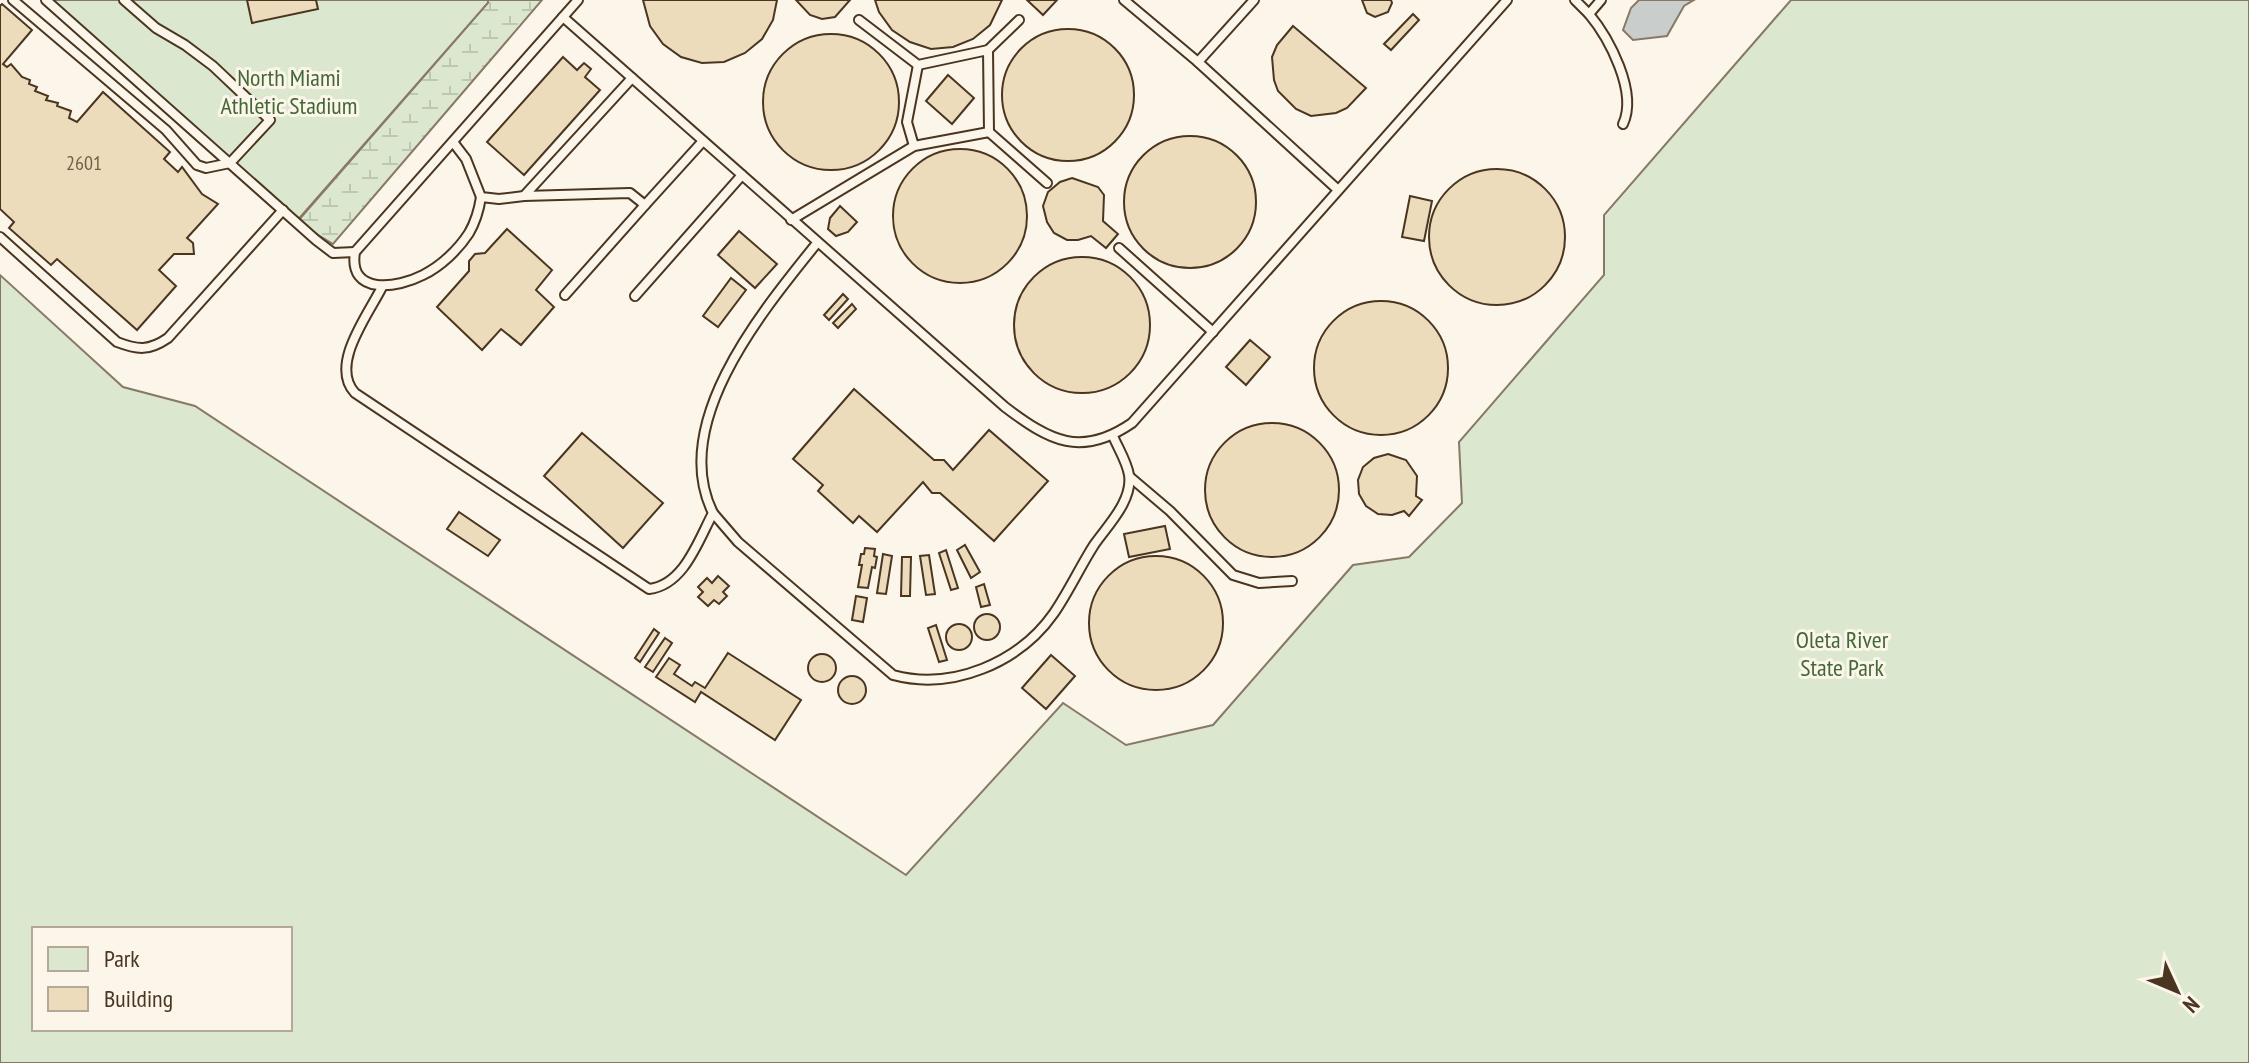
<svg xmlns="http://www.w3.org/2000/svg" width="2249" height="1063" font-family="'PT Sans Narrow',sans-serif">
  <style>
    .green { fill: #dce7d0; stroke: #887966; stroke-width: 2; fill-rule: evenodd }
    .wetland { fill: url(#wetland-marsh); stroke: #887966; stroke-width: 2 }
    .water { fill: #c9cecd; stroke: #887966; stroke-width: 2 }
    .building { fill: #ecdcbc; stroke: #4a3520; stroke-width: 2 }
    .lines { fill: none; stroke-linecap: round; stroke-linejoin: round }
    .lane-casing { stroke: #4a3520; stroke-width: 12 }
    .lane { stroke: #fbf6e9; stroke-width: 8 }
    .labels { text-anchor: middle; stroke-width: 6; stroke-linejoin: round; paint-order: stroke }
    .number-label { font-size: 20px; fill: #725f47 }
    .park-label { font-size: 24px; fill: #436837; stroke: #fbf6e9 }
  </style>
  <defs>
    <pattern id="wetland-marsh" width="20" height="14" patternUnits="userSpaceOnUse" patternTransform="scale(2)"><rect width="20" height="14" fill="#dce7d0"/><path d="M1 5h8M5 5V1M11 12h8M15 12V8" fill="none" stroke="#bec7b2"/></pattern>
  </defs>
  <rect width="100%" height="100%" fill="#fbf6e9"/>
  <!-- green -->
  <g class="green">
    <path d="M46 0H488V3L296 222Z"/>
    <path d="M1791 0H2249V1063H0V275L123 387 195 406 906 875 1063 703 1126 745 1213 725 1353 565 1409 557 1462 503 1459 442 1604 275V215ZM290 929V1029H34V929Z"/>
  </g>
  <!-- wetland -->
  <path class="wetland" d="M488 0H542L333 244 297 222 488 3Z"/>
  <!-- water -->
  <path class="water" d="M1639 0H1694L1684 6 1667 36 1633 40 1623 30 1631 8Z"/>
  <!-- building -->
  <g class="building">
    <path d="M247 0H316L318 9 252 23Z"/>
    <path d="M643 0H777L773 20 762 39 745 53 724 62 702 63 681 57 663 44 650 26Z"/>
    <path d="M796 0H850L835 17 822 19 810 15Z"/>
    <path d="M875 0H1002L990 25 973 39 953 47 931 49 910 42 892 30 879 12Z"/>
    <path d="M1027 0H1057L1043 15Z"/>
    <path d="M1362 0H1391L1392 3 1388 12 1375 17 1367 13Z"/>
    <path d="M2 4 32 30 3 64 7 67 11 64 22 77 30 80 29 84 37 87 35 91 48 96 46 100 58 103 57 106 71 111 69 118 77 122 103 92 170 152 164 159 178 172 182 167 202 194 218 204 187 238 193 243 194 254H174L159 270 176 286 137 330 57 259 51 265 9 228 14 222 0 209V6Z"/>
    <path d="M1413 14 1419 20 1391 50 1384 44Z"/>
    <path d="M1293 26 1366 88 1347 108 1336 113 1311 116 1296 109 1278 91 1274 80 1272 57 1277 45Z"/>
    <circle cx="1068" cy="95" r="66"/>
    <circle cx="831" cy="102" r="68"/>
    <path d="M563 57 577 70 584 63 591 69 585 77 600 90 524 175 487 142Z"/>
    <path d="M948 75 974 98 952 124 926 101Z"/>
    <circle cx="1190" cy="202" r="66"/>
    <circle cx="960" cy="216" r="67"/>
    <circle cx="1497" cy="237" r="68"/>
    <path d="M1072 178 1098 187 1104 195 1103 221 1118 234 1106 248 1091 236 1078 240H1067L1054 233 1047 222 1043 206 1048 192 1060 182Z"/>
    <path d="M1410 196 1432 201 1424 241 1402 237Z"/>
    <path d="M840 206 857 222 848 232 836 236 828 229 830 218Z"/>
    <path d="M507 229 552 270 536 290 554 307 521 345 501 329 482 350 437 307 469 271V261L475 254 485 253Z"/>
    <path d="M739 231 777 264 755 288 718 255Z"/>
    <circle cx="1082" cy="325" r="68"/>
    <path d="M731 278 746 290 718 327 703 316Z"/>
    <path d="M843 294 848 299 829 320 824 315Z"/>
    <circle cx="1381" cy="368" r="67"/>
    <path d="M852 304 856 309 838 328 833 323Z"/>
    <path d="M1250 340 1270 357 1246 385 1226 367Z"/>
    <path d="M854 389 934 460H944L953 470 989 430 1048 481 994 541 940 493H932L923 482 877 532 859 516 853 523 818 491 823 485 793 459Z"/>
    <circle cx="1272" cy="490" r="67"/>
    <path d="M582 433 663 503 623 548 544 476Z"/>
    <path d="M1388 454 1406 460 1417 476 1416 496 1422 500 1409 516 1404 511 1392 515 1378 514 1366 506 1359 494 1358 480 1363 467 1374 458Z"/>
    <path d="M459 512 500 540 488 556 447 529Z"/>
    <path d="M1165 526 1170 549 1129 557 1124 534Z"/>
    <path d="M965 545 980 572 971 578 957 550Z"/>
    <path d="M865 548 875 549 874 556 877 557 875 568 872 567 868 588 858 587 862 565H859L861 554H864Z"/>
    <path d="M946 550 958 588 951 590 939 553Z"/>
    <path d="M883 554 892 556 886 594 877 593Z"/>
    <path d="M929 555 935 594 926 595 920 556Z"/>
    <circle cx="1156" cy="623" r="67"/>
    <path d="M902 557H911L910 596H901Z"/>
    <path d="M718 576 729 586 723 592 727 596 719 604 714 600 708 606 698 597 703 592 698 587 707 578 712 583Z"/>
    <path d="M984 584 990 605 981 607 976 587Z"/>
    <path d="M856 596 867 598 863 622 852 620Z"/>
    <circle cx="987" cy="627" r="13"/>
    <circle cx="959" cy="637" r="13"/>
    <path d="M936 625 947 660 939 662 928 628Z"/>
    <path d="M654 629 659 633 640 662 635 658Z"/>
    <path d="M665 638 672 643 653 672 645 667Z"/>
    <path d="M728 653 801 700 775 740 701 692 695 702 656 677 669 658 680 665 674 674 692 686 695 682 705 688Z"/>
    <circle cx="822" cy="668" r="14"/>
    <path d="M1051 655 1075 676 1046 709 1022 688Z"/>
    <circle cx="852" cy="690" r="14"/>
  </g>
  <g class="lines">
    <defs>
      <g id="lane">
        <path d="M13 0 166 130 197 165 206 168 230 163 270 120 213 66 185 45 156 28 124 0"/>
        <path d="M46 0 316 240 333 253 355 252"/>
        <path d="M1124 0 1198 62 1337 189"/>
        <path d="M1575 0 1589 14 1601 0"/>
        <path d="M1589 14C1609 38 1638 92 1623 124"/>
        <path d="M563 17 1005 407C1050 441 1081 458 1132 423L1507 0"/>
        <path d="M859 20 918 65 988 50 1019 20"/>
        <path d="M988 50 989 132"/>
        <path d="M1198 62 1254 0"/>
        <path d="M632 78 524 196 630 193 645 205 703 141"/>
        <path d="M453 142 466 159 481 197 499 199 524 196"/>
        <path d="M914 146 907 122 918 65"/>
        <path d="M481 197C479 210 476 221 469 233 458 250 441 266 423 275 398 288 348 296 355 252L578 0"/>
        <path d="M791 220 914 146 989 132 1047 183"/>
        <path d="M0 237 117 342C138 350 149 351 168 338L283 210"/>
        <path d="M1119 248 1213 332"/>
        <path d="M382 287C368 315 329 365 355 393L649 589C684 585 698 541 713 513 668 423 764 309 817 243"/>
        <path d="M565 295 645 205"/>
        <path d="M635 296 742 175"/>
        <path d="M1130 477 1170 511 1233 575 1259 583 1292 581"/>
        <path d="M713 513 738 542 893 675C952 691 1019 663 1054 613 1069 591 1080 567 1094 545 1107 526 1133 501 1129 475 1127 462 1118 448 1113 436"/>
      </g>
    </defs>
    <!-- lane casing -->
    <use href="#lane" class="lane-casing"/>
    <!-- lane -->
    <use href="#lane" class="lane"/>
  </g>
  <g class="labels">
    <!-- number labels -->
    <g class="number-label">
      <text x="84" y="170">2601</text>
    </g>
    <!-- park labels -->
    <g class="park-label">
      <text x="289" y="86">North Miami<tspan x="289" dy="28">Athletic Stadium</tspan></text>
      <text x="1842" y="648">Oleta River<tspan x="1842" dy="28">State Park</tspan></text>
    </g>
  </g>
  <!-- legend -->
  <rect x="32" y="927" width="260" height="104" fill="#fbf6e9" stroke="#b4a999" stroke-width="2"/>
  <rect x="48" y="947" width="40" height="24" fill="#dce7d0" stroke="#b4a999" stroke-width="2"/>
  <text x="104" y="967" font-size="24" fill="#4a3520">Park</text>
  <rect x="48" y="987" width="40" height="24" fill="#ecdcbc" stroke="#b4a999" stroke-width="2"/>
  <text x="104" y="1007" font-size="24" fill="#4a3520">Building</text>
  <!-- north arrow -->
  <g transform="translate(2177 991) rotate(134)" stroke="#fbf6e9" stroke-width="6" paint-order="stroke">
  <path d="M0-6L14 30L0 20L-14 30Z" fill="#4a3520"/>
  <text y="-12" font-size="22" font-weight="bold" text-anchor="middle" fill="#4a3520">N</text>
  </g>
</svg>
